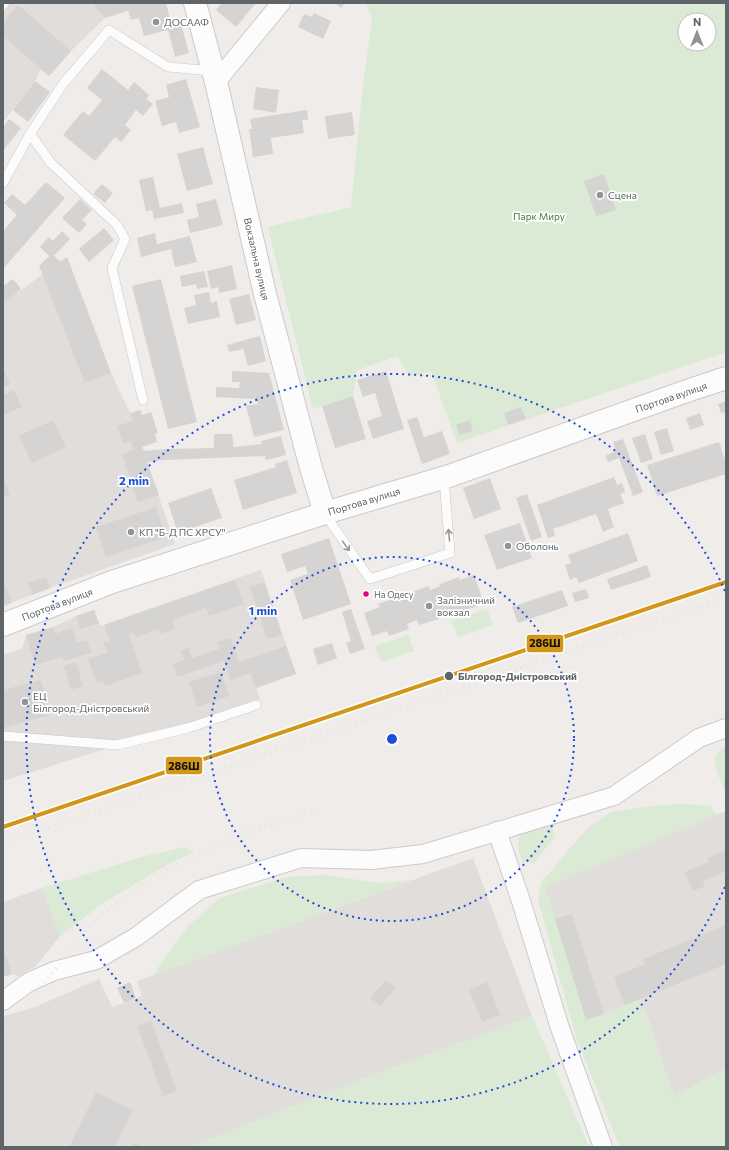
<svg xmlns="http://www.w3.org/2000/svg" width="729" height="1150" font-family="Commissioner,sans-serif">
  <style>
    .industrial { fill: #e0ddda }
    .green { fill: #dbead5; fill-rule: evenodd }
    .building { fill: #d6d4d3 }
    .lines { fill: none; stroke-linecap: round; stroke-linejoin: round }
    .lane-casing { stroke: #cbcbcb; stroke-width: 10 }
    .street-casing { stroke: #cbcbcb; stroke-width: 20 }
    .secondary-casing { stroke: #cacaca; stroke-width: 24 }
    .lane { stroke: #fdfcfc; stroke-width: 9 }
    .street { stroke: #fdfcfc; stroke-width: 18 }
    .secondary { stroke: #fdfcfc; stroke-width: 22 }
    .rail { stroke: #e3e4e3; stroke-width: 3; stroke-dasharray: 1 5; stroke-linecap: butt }
    .rail-1-casing { stroke: #fff; stroke-width: 7 }
    .rail-1 { stroke: #d1961a; stroke-width: 4 }
    .oneway { stroke: #96999b }
    .ring { fill: none; stroke: #1d4ed8; stroke-width: 2; stroke-dasharray: 2 4 }
    .poi-dot { fill: #919494; stroke: #fff; stroke-width: 1.5 }
    .bus-dot { fill: #e5007d; stroke: #fff; stroke-width: 1.5 }
    .stop-dot { fill: #5e6467; stroke: #fff; stroke-width: 1.5 }
    .labels { text-anchor: middle; stroke-width: 3.5; stroke-linejoin: round; paint-order: stroke }
    .bus-label { font-size: 9px; fill: #5e6467; stroke: #fff; text-anchor: start }
    .poi-label { font-size: 10px; fill: #5e6467; stroke: #fff; text-anchor: start }
    .park-label { font-size: 10px; fill: #3f8233; stroke: #fff }
    .street-label { font-size: 10px; fill: #5e6467; stroke: #fff }
    .stop-label { font-size: 10px; font-weight: bold; fill: #5e6467; stroke: #fff; text-anchor: start }
    .centre { fill: #1d4ed8; stroke: #fff; stroke-width: 2 }
    .ring-label { font-size: 12px; text-anchor: middle; font-weight: bold; fill: #1d4ed8; stroke: #fff; stroke-width: 3.5; stroke-linejoin: round; paint-order: stroke }
    .line-badge { stroke: #fff; stroke-width: 1.5 }
    .pale-badge-label { font-size: 11px; text-anchor: middle; font-weight: bold; fill: #111 }
  </style>
  <rect width="100%" height="100%" fill="#efece9"/>
  <!-- industrial -->
  <g class="industrial">
    <path d="M3 3H92L105 18 71 51 49 76 41 69 35 81 3 122Z"/>
    <path d="M67 257 111 373 130 413 175 544 50 588 3 606V303Z"/>
    <path d="M261 570 296 674 256 687 260 699 191 722 3 781V655L22 649 26 635 53 627 76 616 94 610 100 626Z"/>
    <path d="M726 811V1068L674 1097 645 1011 604 1014 586 1020 545 887Z"/>
    <path d="M473 858 532 1016 370 1076 190 1147H3V1016L35 1007 99 979 112 1007 124 1003 142 996 137 981Z"/>
    <path d="M42 888 60 936 36 966 19 976 12 974 3 977V902Z"/>
  </g>
  <!-- green -->
  <g class="green">
    <path d="M366 3H726V352L457 443 431 371 409 377 398 356 357 370 353 396 313 409 268 227 351 207 362 94 372 18ZM685 20H709V44H685Z"/>
    <path d="M487 609 493 625 458 637 452 621Z"/>
    <path d="M408 635 414 651 381 662 375 646Z"/>
    <path d="M726 745V793L717 773 714 757Z"/>
    <path d="M682 804 710 806 717 815 545 887 586 1019 604 1014 640 999 674 1097 726 1068V1147H620L576 1037 538 900 541 883 571 847 587 829 611 812 652 806Z"/>
    <path d="M551 824 555 836 534 863 522 862 518 847 520 832Z"/>
    <path d="M184 847 193 852 165 866 100 905 60 936 42 888 145 856Z"/>
    <path d="M325 875 379 883 412 880 152 976 188 926 220 898 287 877Z"/>
    <path d="M532 1016 589 1147H190L370 1076Z"/>
  </g>
  <!-- building -->
  <g class="building">
    <path d="M92 3H166L172 26 181 24 189 53 175 57 168 30 144 36 139 18 131 20 128 11 105 18Z"/>
    <path d="M222 3H256L236 27 216 10Z"/>
    <path d="M335 3H345L341 8Z"/>
    <path d="M18 5 71 51 49 76 3 36V22Z"/>
    <path d="M314 13 331 21 323 39 298 27 304 14 312 17Z"/>
    <path d="M102 69 128 90 134 82 149 95 146 99 153 104 143 116 136 110 125 125 131 130 121 142 115 137 95 161 63 135 83 111 89 116 102 100 87 88Z"/>
    <path d="M186 79 200 127 179 133 176 122 162 126 155 101 169 97 166 85Z"/>
    <path d="M35 81 50 92 28 122 13 110Z"/>
    <path d="M256 87 279 90 276 113 253 109Z"/>
    <path d="M307 110 308 120H302L304 133 271 138 273 154 253 157 249 129H252L250 119Z"/>
    <path d="M352 112 355 135 328 139 325 116Z"/>
    <path d="M9 119 21 128 3 151V127Z"/>
    <path d="M203 147 213 184 187 191 177 154Z"/>
    <path d="M604 174 616 210 596 216 584 181Z"/>
    <path d="M153 177 160 208 182 203 184 213 154 219 152 210 146 211 139 180Z"/>
    <path d="M46 182 65 198 3 269V231L17 215 4 203 12 194 25 205Z"/>
    <path d="M102 184 113 193 105 203 93 194Z"/>
    <path d="M80 199 92 210 82 220 87 224 79 233 62 218Z"/>
    <path d="M216 199 223 225 190 233 187 220 199 217 196 204Z"/>
    <path d="M104 228 114 240 89 262 79 249Z"/>
    <path d="M62 231 70 239 54 256 61 262 67 257 111 373 85 383 39 266 49 256 40 247 49 237 53 241Z"/>
    <path d="M155 233 157 244 190 236 197 262 175 267 171 249 141 257 137 238Z"/>
    <path d="M232 265 237 289 219 293 218 287 211 289 207 271Z"/>
    <path d="M204 271 208 287 197 289 196 284 182 287 180 276Z"/>
    <path d="M13 279 21 289 6 302 3 299V286Z"/>
    <path d="M161 279 197 422 168 429 132 286Z"/>
    <path d="M209 292 211 303 217 301 220 317 188 324 184 308 196 305 194 295Z"/>
    <path d="M249 294 256 320 236 325 229 299Z"/>
    <path d="M260 336 266 361 248 366 243 349 229 352 227 345Z"/>
    <path d="M3 369 10 384 3 387Z"/>
    <path d="M232 371 269 373 284 430 254 437 246 406 258 404 256 399 216 397V387L239 388 240 382H232Z"/>
    <path d="M386 371 404 429 373 439 367 421 382 416 375 393 363 397 357 380Z"/>
    <path d="M14 390 22 407 3 415V395Z"/>
    <path d="M353 396 366 439 335 448 322 406Z"/>
    <path d="M726 401V412L721 413 718 404Z"/>
    <path d="M521 407 526 419 508 425 504 413Z"/>
    <path d="M140 410 142 415 151 412 158 433 155 434 157 442 142 447 144 451 166 449 214 448V434H232L234 447 262 444 261 441 281 436 286 455 266 460 265 456 165 460 147 462 159 495 138 502 122 454 134 450 130 441 123 443 117 426 133 421 130 413Z"/>
    <path d="M700 413 704 425 690 430 686 418Z"/>
    <path d="M417 417 424 437 442 431 450 454 422 464 407 420Z"/>
    <path d="M53 420 66 447 32 463 19 436Z"/>
    <path d="M470 420 473 431 459 435 456 425Z"/>
    <path d="M667 428 674 451 661 455 654 432Z"/>
    <path d="M645 434 653 459 641 463 632 438Z"/>
    <path d="M623 439 643 492 633 496 619 458 608 462 605 456 616 451 613 442Z"/>
    <path d="M719 442 726 463V474L657 496 647 465Z"/>
    <path d="M287 460 297 493 243 510 234 480 276 467 275 464Z"/>
    <path d="M614 477 617 485 622 483 625 492 620 494 624 503 608 509 614 527 603 532 596 514 553 529 555 536 548 538 537 505Z"/>
    <path d="M490 478 501 509 474 519 463 488Z"/>
    <path d="M3 479 10 495 3 498Z"/>
    <path d="M211 488 222 518 178 533 168 503Z"/>
    <path d="M527 494 542 537 531 541 516 498Z"/>
    <path d="M156 507 166 537 106 557 96 527Z"/>
    <path d="M520 523 532 558 497 570 484 535Z"/>
    <path d="M628 533 638 561 579 583 576 577 570 580 565 565 571 563 568 555Z"/>
    <path d="M329 538 351 604 303 620 290 580 308 574 305 566 287 572 281 554Z"/>
    <path d="M647 565 651 577 611 590 607 579Z"/>
    <path d="M474 575 484 604 451 615 449 610 438 614 439 619 419 625 417 620 407 624 409 629 389 636 387 631 372 636 364 613 380 607 378 604 398 597 399 601 409 597 408 593 429 586 430 590 440 586 439 584 443 583 459 577 460 580Z"/>
    <path d="M46 577 50 588 32 595 28 583Z"/>
    <path d="M3 579 12 603 3 606Z"/>
    <path d="M235 580 244 604 209 616 206 608 172 620 175 629 161 634 159 629 136 637 134 633 129 635 142 673 105 686 104 681 97 683 88 659 107 653 104 643 110 641 104 625Z"/>
    <path d="M264 582 282 635 267 639 250 587Z"/>
    <path d="M586 589 589 598 575 602 572 593Z"/>
    <path d="M562 590 568 606 518 623 512 607Z"/>
    <path d="M351 609 365 649 350 654 346 643 351 641 342 612Z"/>
    <path d="M94 610 99 623 80 629 76 616Z"/>
    <path d="M53 627 55 634 72 628 77 643 87 640 91 653 63 661 62 657 35 665 26 635Z"/>
    <path d="M231 638 239 662 286 646 296 674 256 688 251 673 230 680 224 661 177 677 173 664 184 660 181 651 189 648 192 658 219 649 217 642Z"/>
    <path d="M332 643 337 658 318 665 313 649Z"/>
    <path d="M76 662 83 686 71 690 64 666Z"/>
    <path d="M221 672 229 696 197 707 189 682Z"/>
    <path d="M41 680 50 715 3 728V690Z"/>
    <path d="M726 850V871L703 881 705 886 693 891 685 872 709 862 708 858Z"/>
    <path d="M572 914 604 1014 586 1020 555 919Z"/>
    <path d="M726 925V964L625 1005 614 977 645 964 643 959Z"/>
    <path d="M3 948 12 974 3 977Z"/>
    <path d="M386 980 396 988 380 1006 370 998Z"/>
    <path d="M130 982 136 998 124 1003 117 988Z"/>
    <path d="M487 982 500 1015 482 1022 469 990Z"/>
    <path d="M151 1021 177 1091 163 1096 137 1026Z"/>
    <path d="M96 1092 133 1110 114 1147H69Z"/>
    <path d="M134 1143 143 1147H132Z"/>
  </g>
  <g class="lines">
    <defs>
      <g id="lane">
        <path d="M3 5 5 3"/>
        <path d="M30 134 51 163 117 225 125 239 112 268 143 400"/>
        <path d="M3 183 30 134 63 84 109 30 168 67 213 71"/>
        <path d="M325 513 333 526 370 579 450 553 444 478"/>
        <path d="M3 736 117 745 188 728 256 705"/>
      </g>
      <g id="street">
        <path d="M216 82 281 3"/>
        <path d="M497 831 521 901 560 1028 603 1147"/>
        <path d="M3 1001 29 982 54 971 96 960 136 937 199 890 301 858 371 860 423 854 614 796 699 738 726 728"/>
      </g>
      <g id="secondary">
        <path d="M195 3 216 82 265 294 311 468 325 513"/>
        <path d="M3 625 112 582 325 513 449 476 684 392 726 378"/>
      </g>
    </defs>
    <!-- lane casing -->
    <use href="#lane" class="lane-casing"/>
    <!-- street casing -->
    <use href="#street" class="street-casing"/>
    <!-- secondary casing -->
    <use href="#secondary" class="secondary-casing"/>
    <!-- lane -->
    <use href="#lane" class="lane"/>
    <!-- street -->
    <use href="#street" class="street"/>
    <!-- secondary -->
    <use href="#secondary" class="secondary"/>
    <!-- rail -->
    <g class="rail">
      <path d="M3 745 101 751"/>
      <path d="M3 754 61 753"/>
      <path d="M3 843 726 598"/>
      <path d="M3 1034C17 1010 37 992 54 971 63 960 71 947 80 937 141 867 227 838 312 812"/>
    </g>
    <defs>
      <path id="rail-1" d="M3 827 726 582"/>
    </defs>
    <!-- rail-1 casing -->
    <use href="#rail-1" class="rail-1-casing"/>
    <!-- rail-1 -->
    <use href="#rail-1" class="rail-1"/>
  </g>
  <!-- one-way arrows -->
  <defs><path id="oneway-shaft" d="M-6 0H5M1.5-3L5.5 0L1.5 3" fill="none" stroke-width="1.6" stroke-linecap="round" stroke-linejoin="round"/></defs>
  <g class="oneway">
    <use href="#oneway-shaft" transform="translate(449 535) rotate(-95)"/>
    <use href="#oneway-shaft" transform="translate(346 546) rotate(55)"/>
  </g>
  <!-- distance rings -->
  <g class="ring">
    <circle cx="392" cy="739" r="182"/>
    <path d="M725 887A365 365 0 1 1 725 591"/>
  </g>
  <!-- markers -->
  <g class="poi-dot">
    <circle cx="156" cy="22" r="4"/>
    <circle cx="600" cy="195" r="4"/>
    <circle cx="131" cy="532" r="4"/>
    <circle cx="508" cy="546" r="4"/>
    <circle cx="429" cy="606" r="4"/>
    <circle cx="25" cy="702" r="4"/>
  </g>
  <circle class="bus-dot" cx="366" cy="594" r="3.5"/>
  <circle class="stop-dot" cx="449" cy="676" r="5"/>
  <g class="labels">
    <!-- bus labels -->
    <g class="bus-label">
      <text x="374" y="598">На Одесу</text>
    </g>
    <!-- poi labels -->
    <g class="poi-label">
      <text x="164" y="26">ДОСААФ</text>
      <text x="608" y="199">Сцена</text>
      <text x="139" y="536">КП "Б-Д ПС ХРСУ"</text>
      <text x="516" y="550">Оболонь</text>
      <text x="437" y="604">Залізничний<tspan x="437" dy="12">вокзал</tspan></text>
      <text x="33" y="700">ЕЦ<tspan x="33" dy="12">Білгород-Дністровський</tspan></text>
    </g>
    <!-- park labels -->
    <g class="park-label">
      <text x="539" y="220">Парк Миру</text>
    </g>
    <!-- street labels -->
    <g class="street-label">
      <text transform="translate(257 259) rotate(77)" y="4">Вокзальна вулиця</text>
      <text transform="translate(671 397) rotate(-19)" y="4">Портова вулиця</text>
      <text transform="translate(364 501) rotate(-17)" y="4">Портова вулиця</text>
      <text transform="translate(57 604) rotate(-21)" y="4">Портова вулиця</text>
    </g>
    <!-- stop labels -->
    <g class="stop-label">
      <text x="458" y="680">Білгород-Дністровський</text>
    </g>
  </g>
  <circle cx="392" cy="739" r="6" class="centre"/>
  <g class="ring-label">
    <text x="134" y="485">2 min</text>
    <text x="263" y="615">1 min</text>
  </g>
  <g class="line-badge">
    <rect x="526" y="634" width="38" height="19" rx="4" fill="#d1961a"/>
    <rect x="165" y="756" width="38" height="19" rx="4" fill="#d1961a"/>
  </g>
  <g class="pale-badge-label">
    <text x="545" y="647">286Ш</text>
    <text x="184" y="770">286Ш</text>
  </g>
  <!-- border -->
  <rect width="729" height="1150" fill="none" stroke="#5e6467" stroke-width="8"/>
  <!-- north arrow -->
  <g transform="translate(697 32)"><circle r="19" fill="#ffffff" stroke="#bfc1c2"/>
  <path d="M0-3L7 15L0 10L-7 15Z" fill="#919494"/>
  <text y="-6" font-size="11" font-weight="bold" text-anchor="middle" fill="#5e6467">N</text>
  </g>
</svg>
